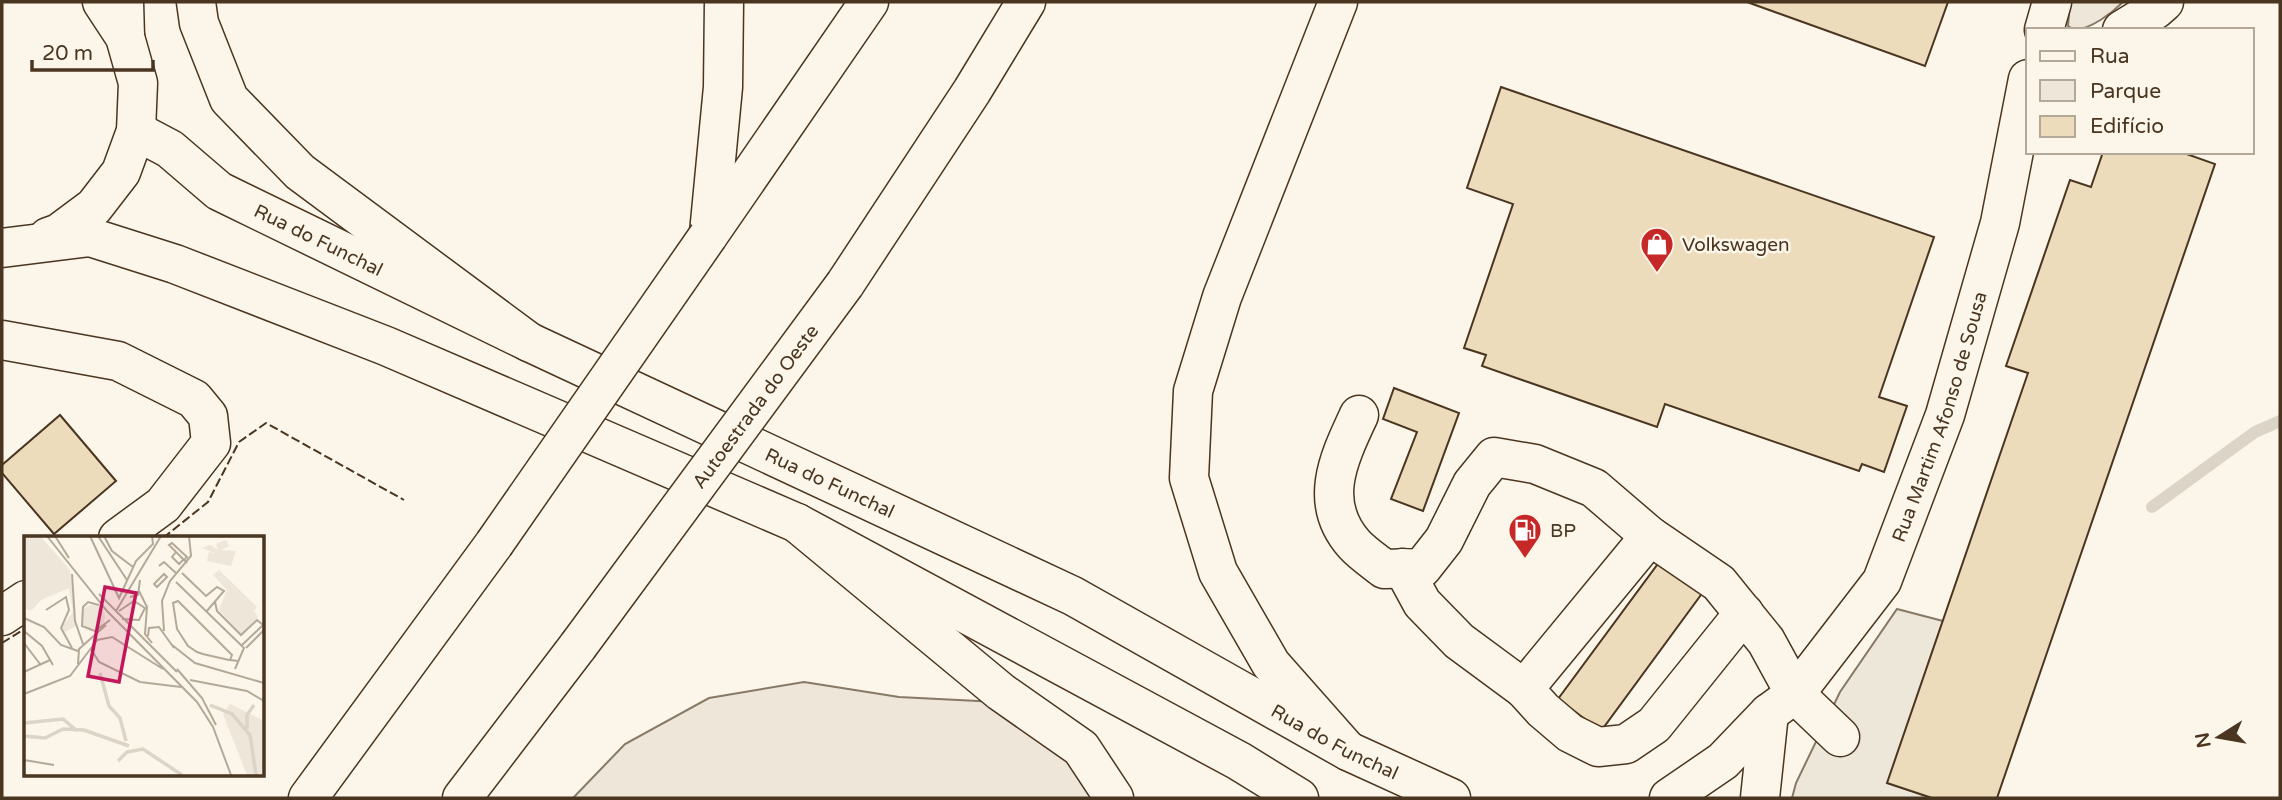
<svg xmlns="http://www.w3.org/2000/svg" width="2282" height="800" font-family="'Varela Round',sans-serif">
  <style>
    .green { fill: #ede6d9; stroke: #887966; stroke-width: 2 }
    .parking { fill: #ede7d9; stroke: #887966; stroke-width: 2 }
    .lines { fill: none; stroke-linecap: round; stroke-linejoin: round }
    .stream { stroke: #dcd4c6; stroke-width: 12 }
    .building { fill: #ecdcbc; stroke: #4a3520; stroke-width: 2 }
    .minor-casing { stroke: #4a3520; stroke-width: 41 }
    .major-casing { stroke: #4a3520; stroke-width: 41 }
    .highway-casing { stroke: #4a3520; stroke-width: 41 }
    .minor { stroke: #fbf6e9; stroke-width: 38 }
    .major { stroke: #fbf6e9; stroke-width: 38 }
    .highway { stroke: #fbf6e9; stroke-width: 38 }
    .highway-bridge-casing { stroke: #4a3520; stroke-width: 41; stroke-linecap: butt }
    .highway-bridge { stroke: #fbf6e9; stroke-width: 38 }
    .fence { stroke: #4a3520; stroke-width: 2; stroke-dasharray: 9 3.5; stroke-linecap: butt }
    .labels { text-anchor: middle; stroke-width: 5; stroke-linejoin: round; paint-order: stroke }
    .street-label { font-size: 19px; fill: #4a3520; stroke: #fbf6e9 }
    .poi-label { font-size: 19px; fill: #4a3520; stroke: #fbf6e9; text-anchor: start }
    .inset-river { fill: none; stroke: #dcd4c6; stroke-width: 3.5 }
    .inset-road { fill: none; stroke: #b4a999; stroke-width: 2 }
    .view { fill: #c2185b; fill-opacity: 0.15; stroke: #c2185b; stroke-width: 3.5 }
    .inset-edge { fill: none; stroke: #4a3520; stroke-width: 3.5 }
  </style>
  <rect width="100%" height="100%" fill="#fbf6e9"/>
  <!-- green -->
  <g class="green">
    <path d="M2070 2H2123C2111 14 2092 28 2075 30L2068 26Z"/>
    <path d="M804 682 899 697 1017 703 1111 798H573L625 744 709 698Z"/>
  </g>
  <!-- parking -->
  <path class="parking" d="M1897 609 1943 621 1888 783 1932 798H1792L1796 783 1840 692Z"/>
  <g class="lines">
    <!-- stream -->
    <path class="stream" d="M2152 507 2255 432 2280 421"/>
  </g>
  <!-- building -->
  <g class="building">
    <path d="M1747 2H1948L1925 66Z"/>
    <path d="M1501 87 1934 237 1879 397 1907 406 1884 472 1862 464 1859 471 1665 404 1657 427 1482 366 1486 355 1464 348 1513 204 1467 188Z"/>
    <path d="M2103 152H2181L2215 164 1997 798H1932L1887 783 2028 373 2006 366 2070 180 2091 187Z"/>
    <path d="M1394 388 1459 413 1423 511 1391 499 1417 432 1383 419Z"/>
    <path d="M60 415 116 481 54 534 2 473V465Z"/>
    <path d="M1663 557 1706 588 1601 731 1558 699Z"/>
  </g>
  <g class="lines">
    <defs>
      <g id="minor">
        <path d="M2044 30 2052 2"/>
        <path d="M2122 30 2156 9 2164 2"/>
        <path d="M2 340 118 361 194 399 208 416 211 443 163 505 118 538"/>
        <path d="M1359 415C1339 458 1317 502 1354 544 1362 553 1374 561 1384 569L1422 568 1444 540 1472 484 1494 457 1535 464 1594 488 1650 536 1719 583 1766 641 1795 694 1840 737"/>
        <path d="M1403 568 1422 603 1459 641 1524 689 1543 710 1570 733 1598 747 1626 744 1654 725 1744 613"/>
        <path d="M2 616 26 600"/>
        <path d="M1524 689 1650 536"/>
        <path id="s1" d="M1669 798 1723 761 1769 713 1795 694 1882 581 1945 415 2000 223 2028 79"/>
        <path d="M1760 798 1769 713"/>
      </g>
      <g id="major">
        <path id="s2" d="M136 131 170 149 219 191 529 342 1073 596 1348 751 1451 798"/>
        <path d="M48 237 59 233 94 207 121 172 136 131 138 83 125 37 102 2"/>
        <path d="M2 248 90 237 175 264 386 346 797 523 1239 761 1299 798"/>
      </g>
      <g id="highway">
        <path d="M124 2 125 37"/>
        <path d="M196 2 199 23 229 99 300 172 529 342"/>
        <path d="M1338 2 1222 297 1193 391 1189 478 1218 572 1271 664 1348 751"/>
        <path d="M709 233 723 87 724 2"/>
        <path d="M708 236 869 2"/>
        <path d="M845 284 972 91 1026 2"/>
        <path d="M797 523 1001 692 1081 748 1114 798"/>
        <path d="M308 798 494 544"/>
        <path d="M462 798 578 646"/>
      </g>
    </defs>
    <!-- minor casing -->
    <use href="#minor" class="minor-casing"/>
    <!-- major casing -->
    <use href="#major" class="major-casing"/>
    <!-- highway casing -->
    <use href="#highway" class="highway-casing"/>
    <!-- minor -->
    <use href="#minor" class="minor"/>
    <!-- major -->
    <use href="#major" class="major"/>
    <!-- highway -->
    <use href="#highway" class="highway"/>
    <defs>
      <g id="highway-bridge">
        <path d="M494 544 708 236"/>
        <path id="s3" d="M578 646 845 284"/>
      </g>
    </defs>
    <!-- highway-bridge casing -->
    <use href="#highway-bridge" class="highway-bridge-casing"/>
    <!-- highway-bridge -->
    <use href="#highway-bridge" class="highway-bridge"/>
    <!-- fence -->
    <g class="fence">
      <path d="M163 538 208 502 239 442 266 423 404 500"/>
      <path d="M2 643 26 628"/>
    </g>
  </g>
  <!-- icons -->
  <defs>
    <symbol id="shop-pin" viewBox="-11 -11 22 30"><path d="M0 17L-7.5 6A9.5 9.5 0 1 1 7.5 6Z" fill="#c62828" stroke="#fbf6e9"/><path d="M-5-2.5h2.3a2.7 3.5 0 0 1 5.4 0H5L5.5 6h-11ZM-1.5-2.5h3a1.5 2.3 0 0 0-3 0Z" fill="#fff"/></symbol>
    <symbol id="fuel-pin" viewBox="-11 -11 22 30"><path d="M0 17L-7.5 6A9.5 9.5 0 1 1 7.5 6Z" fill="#c62828" stroke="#fbf6e9"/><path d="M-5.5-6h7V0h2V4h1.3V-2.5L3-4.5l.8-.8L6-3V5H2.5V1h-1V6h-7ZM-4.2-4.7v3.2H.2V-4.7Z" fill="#fff"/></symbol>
  </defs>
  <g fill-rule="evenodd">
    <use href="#shop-pin" x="1638" y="225" width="38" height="52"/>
    <use href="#fuel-pin" x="1506" y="511" width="38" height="52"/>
  </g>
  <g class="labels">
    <!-- street labels -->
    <g class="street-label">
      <text dy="7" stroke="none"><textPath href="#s2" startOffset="214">Rua do Funchal</textPath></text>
      <text dy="7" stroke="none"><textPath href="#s3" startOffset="298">Autoestrada do Oeste</textPath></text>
      <text dy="7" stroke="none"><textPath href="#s1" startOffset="481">Rua Martim Afonso de Sousa</textPath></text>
      <text dy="7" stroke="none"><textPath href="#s2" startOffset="780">Rua do Funchal</textPath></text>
      <text dy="7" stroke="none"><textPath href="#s2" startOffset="1348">Rua do Funchal</textPath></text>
    </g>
    <!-- poi labels -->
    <g class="poi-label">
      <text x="1682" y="251">Volkswagen</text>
      <text x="1550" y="537">BP</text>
    </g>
  </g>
  <!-- overview -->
  <g transform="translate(24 536)">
    <rect width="240" height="240" fill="#fbf6e9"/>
    <path d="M0 0H16L46 34 52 90 41 96 37 92 49 76 45 52 17 64 8 74 0 73ZM202 4 205 10 197 14 212 15 207 30 183 25 185 16 193 18 178 12 186 9 194 14 192 8ZM195 34 233 71 230 75 234 81 217 98 195 74 203 54 189 39ZM57 81a12 12 0 1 1 24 0a12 12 0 1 1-24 0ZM206 168 240 185V239H223L199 178Z" fill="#ede6d9"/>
    <path class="inset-river" d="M76 137 85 170 96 182 102 205M186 169 208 178 226 199 232 239M0 187 39 183 53 195M223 193V179L230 169M0 200 21 202 39 193 60 194 105 210M94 225 103 216 119 213 158 239"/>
    <path class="inset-road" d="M23 0 83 75 173 166 189 191 207 239M31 0 45 22M66 0 95 62 112 25 129 8 128 0M74 0 103 44M80 0 88 15 109 31M152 16 148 21 155 28 159 24M160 24 163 21 148 7 145 9 163 27M135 30 140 26 153 38M158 37 182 60 193 51 200 55 182 76M48 38 51 85 59 108M140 38 143 41 133 51 130 48ZM152 46 220 112 211 133M115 55 123 71 121 98 128 107M75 58 153 136M106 61 114 59 116 44M191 66 193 75 217 99 233 84 239 89M75 69 64 66 59 71 58 90 71 95 86 84M22 74 42 61 45 74 37 92 48 112M92 75 137 0M95 75 110 65 121 72 115 84 98 83M0 82 20 91 37 109 54 115M0 95 18 110 29 129M140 95 138 65 146 45 167 20 165 0M124 100 125 92 135 91 150 112M73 104 88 101 139 133M0 107 16 128M148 109 171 127 240 147M217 110 238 90M222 112 240 94M67 113 75 126 116 146 157 151M206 124 208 119 154 65 149 67 153 93 164 110 173 116 179 118 183 119 205 124H206L214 125M54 128 55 113 82 89M153 133 178 162 192 189M0 136 26 124M166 144 223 155 240 165M0 158 46 140 74 103M0 224 30 229"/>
    <path class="view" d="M81 51 112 57 95 146 64 140Z"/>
    <rect width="240" height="240" class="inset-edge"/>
  </g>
  <!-- border -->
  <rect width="2282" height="800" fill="none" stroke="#4a3520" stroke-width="7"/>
  <!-- legend -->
  <rect x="2026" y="28" width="228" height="126" fill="#fbf6e9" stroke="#b4a999" stroke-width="2"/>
  <rect x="2040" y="51" width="35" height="10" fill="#fbf6e9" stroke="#b4a999" stroke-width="2"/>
  <text x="2090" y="63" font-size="21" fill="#4a3520">Rua</text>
  <rect x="2040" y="80" width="35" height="21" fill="#ede6d9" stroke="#b4a999" stroke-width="2"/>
  <text x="2090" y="98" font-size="21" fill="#4a3520">Parque</text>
  <rect x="2040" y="116" width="35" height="21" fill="#ecdcbc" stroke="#b4a999" stroke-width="2"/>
  <text x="2090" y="133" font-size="21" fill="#4a3520">Edifício</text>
  <!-- north arrow -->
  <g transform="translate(2219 737) rotate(259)" stroke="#fbf6e9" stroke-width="5" paint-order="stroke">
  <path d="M0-5L12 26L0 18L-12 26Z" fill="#4a3520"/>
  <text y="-10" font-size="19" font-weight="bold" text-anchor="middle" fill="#4a3520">N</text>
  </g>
  <!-- scale -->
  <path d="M32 60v10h121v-10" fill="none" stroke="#4a3520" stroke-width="3.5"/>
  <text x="42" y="60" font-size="21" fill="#4a3520" stroke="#fbf6e9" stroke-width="5" paint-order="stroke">20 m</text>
</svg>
